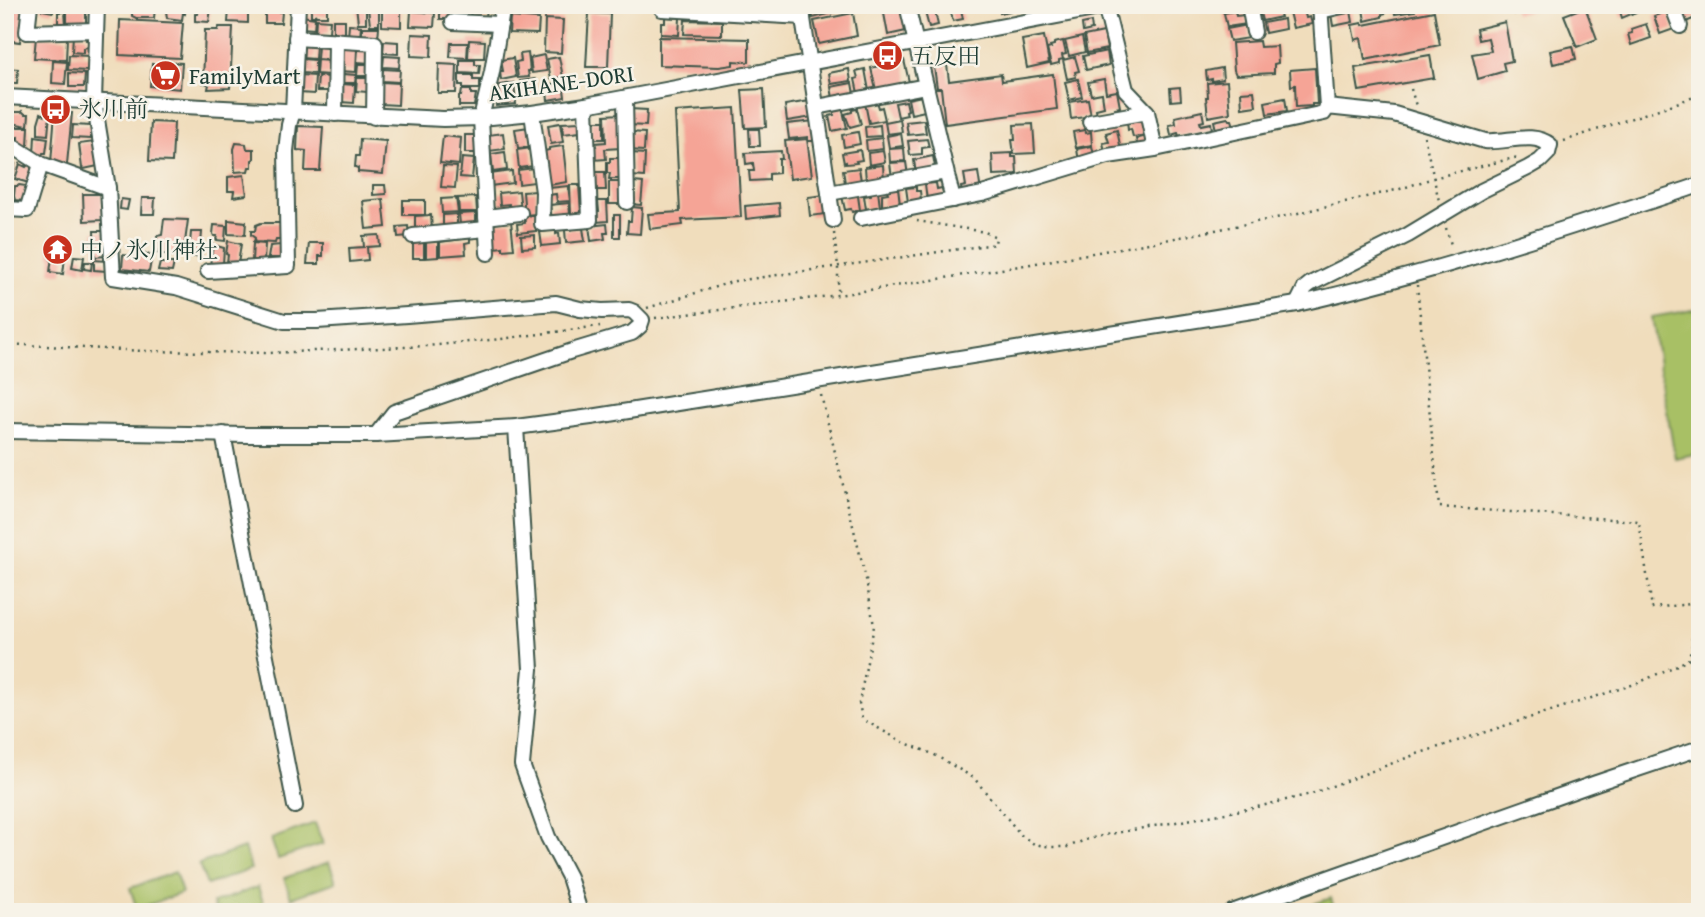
<svg xmlns="http://www.w3.org/2000/svg" width="1705" height="917" font-family="'Gentium Book Plus','Noto Serif JP',serif">
  <style>
    .park { fill: #a8c065; stroke: #647e4c; stroke-width: 2 }
    .building { fill: #f5a496 }
    .lines { fill: none; stroke-linecap: round; stroke-linejoin: round }
    .minor-casing { stroke: #3e5548; stroke-width: 18 }
    .path { stroke: #3e5548; stroke-width: 2.5; stroke-dasharray: 2 5; stroke-linecap: butt }
    .minor { stroke: #fff; stroke-width: 14 }
    .labels { text-anchor: middle; stroke-width: 5; stroke-linejoin: round; paint-order: stroke }
    .poi-label { font-size: 23px; fill: #1f3d34; stroke: #f7f3e8; text-anchor: start }
    .street-label { font-size: 23px; fill: #1f3d34; stroke: #f7f3e8 }
  </style>
  <rect width="100%" height="100%" fill="#f7f3e8"/>
  <filter id="ink" filterUnits="userSpaceOnUse"><feTurbulence type="fractalNoise" baseFrequency=".0143" numOctaves="2"/><feDisplacementMap in="SourceGraphic" scale="14" xChannelSelector="R" yChannelSelector="G"/><feConvolveMatrix kernelMatrix="1 2 1 2 8 2 1 2 1" color-interpolation-filters="sRGB"/></filter>
  <filter id="wash" filterUnits="userSpaceOnUse"><feTurbulence type="fractalNoise" baseFrequency=".00686" numOctaves="4" result="noise"/><feDisplacementMap in="SourceGraphic" scale="28" xChannelSelector="R" yChannelSelector="G"/><feGaussianBlur stdDeviation="1.57" result="paint"/><feColorMatrix in="noise" values="0 0 0 0 0 0 0 0 0 0 0 0 0 0 0 0 0 1.4 0 .05"/><feComposite in="paint" operator="in"/></filter>
  <g filter="url(#wash)">
    <rect width="100%" height="100%" fill="#f0ddbc"/>
    <!-- park -->
    <g class="park">
      <path d="M1700 309V453L1675 458 1651 317Z"/>
      <path d="M315 823 323 844 278 859 271 839Z"/>
      <path d="M244 848 251 869 207 885 199 864Z"/>
      <path d="M329 862 336 882 291 898 284 878Z"/>
      <path d="M175 872 182 893 137 909 130 888Z"/>
      <path d="M258 887 265 908 253 912H216L213 903Z"/>
      <path d="M1331 898 1335 912H1290Z"/>
    </g>
    <g id="blocks">
      <!-- building -->
      <g class="building">
        <path d="M42 5H53V12L42 10Z"/>
        <path d="M171 5H186L185 14 183 13 182 20 167 18 166 11Z"/>
        <path d="M311 5H327V16H316L315 14V16H311Z"/>
        <path d="M356 5H366V23H358Z"/>
        <path d="M372 5H379V25H370L368 8H372Z"/>
        <path d="M382 5H401V27L382 26Z"/>
        <path d="M440 5 459 6V17L453 19H440Z"/>
        <path d="M471 5H487L486 19H470Z"/>
        <path d="M516 5H535L534 15 516 12Z"/>
        <path d="M592 5H615V11L591 10Z"/>
        <path d="M828 5H860V6L813 18 812 9Z"/>
        <path d="M901 5 906 31 888 35 883 8Z"/>
        <path d="M923 5H938V7L934 8 938 25 929 27Z"/>
        <path d="M949 5H960L963 19 953 21Z"/>
        <path d="M999 5H1009L1010 11 1000 13Z"/>
        <path d="M1222 5H1243V8L1223 12Z"/>
        <path d="M1270 5H1282L1284 13 1280 14 1281 17 1262 21 1260 12 1271 10Z"/>
        <path d="M1299 5H1303L1306 18 1310 17 1312 24 1293 28 1288 8Z"/>
        <path d="M1385 5 1386 13 1382 14V17L1365 21 1363 9Z"/>
        <path d="M1393 5H1414L1415 11 1395 14Z"/>
        <path d="M1513 5H1542V8L1515 14Z"/>
        <path d="M1618 5H1633L1636 12 1622 18Z"/>
        <path d="M1688 5H1700V16L1686 22 1680 8Z"/>
        <path d="M5 6 24 8 20 42 5 40Z"/>
        <path d="M135 6 155 8 154 18H136L132 16V7Z"/>
        <path d="M86 7V23L67 24V8Z"/>
        <path d="M1585 7 1597 39 1577 47 1564 15Z"/>
        <path d="M199 8 211 9 209 22 195 21V14H198Z"/>
        <path d="M229 10 248 11V23L228 22Z"/>
        <path d="M265 11 282 12 281 23H265Z"/>
        <path d="M411 11 435 13 434 27 410 26Z"/>
        <path d="M1235 11 1236 16 1245 15 1247 24 1227 27 1224 13Z"/>
        <path d="M1351 11 1353 22 1333 26 1331 14Z"/>
        <path d="M1434 11 1440 45 1365 60 1361 38 1355 40 1352 25 1362 23 1363 25Z"/>
        <path d="M1668 11 1674 29 1660 34 1654 16Z"/>
        <path d="M58 12H65L66 24H58Z"/>
        <path d="M589 13 610 14 608 67H586Z"/>
        <path d="M853 13 857 36 819 44 814 21Z"/>
        <path d="M302 16 315 18 314 29 301 28Z"/>
        <path d="M510 17 539 19 538 34 509 33Z"/>
        <path d="M665 17 680 18 679 35 661 34V23H665Z"/>
        <path d="M316 19 330 20 329 32H324V36L315 35Z"/>
        <path d="M545 19 563 20 561 53 544 52Z"/>
        <path d="M1284 19 1285 29 1265 33 1263 23Z"/>
        <path d="M120 20 183 23 180 58 119 55Z"/>
        <path d="M333 20H345V37L333 36Z"/>
        <path d="M685 20 722 21V35L684 34Z"/>
        <path d="M1091 22 1092 30 1083 32 1082 24Z"/>
        <path d="M1505 22 1512 61 1503 63 1505 71 1478 79 1472 54 1491 51 1488 38 1478 40 1476 29Z"/>
        <path d="M1646 24 1651 38 1631 45 1628 34 1632 33 1631 29Z"/>
        <path d="M349 25 361 26 360 38 348 37Z"/>
        <path d="M1248 25 1250 38 1230 41 1227 29Z"/>
        <path d="M219 27H233L230 88 208 89 209 84 203 83 205 30H218Z"/>
        <path d="M362 27H379L378 38 362 37Z"/>
        <path d="M1104 32 1107 49 1087 53 1084 36Z"/>
        <path d="M412 34 432 35 431 57 411 56Z"/>
        <path d="M73 35 87 36 86 40 90 41 89 47 83 48V53L72 52Z"/>
        <path d="M1044 36 1049 63 1027 68 1022 40Z"/>
        <path d="M36 37 67 38 66 60 34 58Z"/>
        <path d="M659 37 749 39V62L733 61V65L719 67 659 65Z"/>
        <path d="M1082 37 1085 52 1069 56 1065 41Z"/>
        <path d="M469 40 485 41 484 58H468Z"/>
        <path d="M384 41 398 42V54L383 53Z"/>
        <path d="M1063 41 1066 54 1062 55 1063 59 1059 60V63L1051 65 1047 49 1051 48 1050 46 1054 45V43Z"/>
        <path d="M1259 41 1260 47 1277 46 1278 63 1274 64V73L1236 75 1234 70 1232 43Z"/>
        <path d="M451 43H468L467 58 450 57Z"/>
        <path d="M304 44 316 45 315 59 302 58Z"/>
        <path d="M318 46 328 47V60L317 59Z"/>
        <path d="M1573 46 1576 59 1553 64 1550 51Z"/>
        <path d="M340 48 357 49 356 72 338 71Z"/>
        <path d="M358 49 371 50 370 63 357 62Z"/>
        <path d="M1107 51 1109 65 1086 70 1083 56Z"/>
        <path d="M528 53 530 71H528L529 77 518 78 516 62 521 61 520 54Z"/>
        <path d="M69 55 89 56 88 71 68 70Z"/>
        <path d="M544 55 547 71 532 73 530 58Z"/>
        <path d="M1430 55 1434 78 1359 91 1355 68Z"/>
        <path d="M384 56 400 57 399 68 383 67Z"/>
        <path d="M559 57 563 77 551 79 547 59Z"/>
        <path d="M1075 57 1079 71 1075 72 1076 77 1067 79 1063 60Z"/>
        <path d="M513 58 516 77 501 80 500 71H503L501 60Z"/>
        <path d="M303 59 315 60V74L302 73Z"/>
        <path d="M317 60 330 61 329 75 316 74Z"/>
        <path d="M460 60H475V65H480L479 74 460 73Z"/>
        <path d="M904 60 909 82 876 90 871 68Z"/>
        <path d="M53 61 67 62 65 84 52 83Z"/>
        <path d="M168 62 182 63 180 89 150 86 152 64 167 66Z"/>
        <path d="M358 64H371L370 76H357Z"/>
        <path d="M439 64 457 65 456 93H438Z"/>
        <path d="M947 65 949 81 1001 74 1002 81 1053 74 1057 109 945 124 941 88H937L934 67Z"/>
        <path d="M5 68 18 69 17 83H5Z"/>
        <path d="M1222 68 1223 79 1212 81V79L1207 80 1206 71Z"/>
        <path d="M1315 68 1317 104H1312V106L1296 107 1295 85 1291 86 1290 70Z"/>
        <path d="M383 69 400 70 399 82 382 81Z"/>
        <path d="M849 69 851 81 831 84 829 73Z"/>
        <path d="M865 69 869 91 858 93 855 79 858 78 856 71Z"/>
        <path d="M69 73 85 74 84 87H69Z"/>
        <path d="M343 74 356 75 355 83H343Z"/>
        <path d="M300 75 315 76 314 94 299 93Z"/>
        <path d="M459 75H473V80H480V89H463V85H459Z"/>
        <path d="M318 76 331 77 330 91H317Z"/>
        <path d="M357 78H367V92L356 91Z"/>
        <path d="M535 79 538 94 523 97 520 81Z"/>
        <path d="M1078 79 1082 97 1069 100 1065 82Z"/>
        <path d="M1104 79 1106 93 1117 91 1120 107 1115 108 1116 113 1097 116 1096 109 1104 107 1102 93 1091 95 1088 82Z"/>
        <path d="M1227 81 1230 113 1208 117 1206 97H1208L1207 83Z"/>
        <path d="M382 82 399 83 398 105 380 104Z"/>
        <path d="M563 82 565 97 548 100 546 85Z"/>
        <path d="M514 83 516 104 496 106 495 96 500 95 499 85Z"/>
        <path d="M852 83 854 94 833 98 831 87Z"/>
        <path d="M342 84 355 85 354 103 340 102Z"/>
        <path d="M1180 87 1181 100 1171 101 1170 88Z"/>
        <path d="M764 89 766 127 745 128 742 90Z"/>
        <path d="M462 90H471V94H476L474 106H459V96H461Z"/>
        <path d="M1254 91 1256 106 1242 108 1241 92Z"/>
        <path d="M922 96 925 111 911 114 908 99Z"/>
        <path d="M1285 98 1287 111 1267 114 1265 102Z"/>
        <path d="M1088 99 1091 116 1071 119 1069 102Z"/>
        <path d="M810 101 813 117 787 121 785 105Z"/>
        <path d="M877 101 879 108 882 107 885 120 869 123 865 103Z"/>
        <path d="M906 101 908 110 906 111 907 115 898 117 895 103Z"/>
        <path d="M842 107 847 128 832 131 829 116 834 115 833 109Z"/>
        <path d="M735 108 741 217 682 220 683 225 650 229 648 214 680 212 675 112Z"/>
        <path d="M630 109 647 110 646 126 629 125Z"/>
        <path d="M857 109 861 124 850 127 845 114 852 112V110Z"/>
        <path d="M22 111 25 114H29L28 126 11 123 12 112H21Z"/>
        <path d="M1202 111 1204 121 1200 122 1201 125 1211 123 1212 130 1179 136 1178 133 1171 135 1169 125 1176 124 1175 117Z"/>
        <path d="M45 112 50 113 48 135 38 134V123L41 113 45 115Z"/>
        <path d="M55 112 72 113 67 164 51 163Z"/>
        <path d="M620 114 621 148 605 149 606 159 593 160 592 147 596 146 595 143 606 142 605 115Z"/>
        <path d="M1228 118 1229 120H1232L1234 126 1216 130 1214 121Z"/>
        <path d="M900 119 902 132 887 134 885 122Z"/>
        <path d="M1144 119 1147 135 1133 137 1131 129 1128 130 1127 122Z"/>
        <path d="M924 120 926 133 908 135 906 122Z"/>
        <rect x="591" y="121" width="13" height="18"/>
        <path d="M814 121 816 141H808V137L789 139 787 124Z"/>
        <path d="M151 122 174 123 172 162 149 161Z"/>
        <path d="M579 122 580 132 563 134 562 123Z"/>
        <path d="M560 123 563 142 551 144 548 125Z"/>
        <path d="M1033 124 1035 153 1014 154 1012 140H1015L1014 125Z"/>
        <path d="M73 125 91 126V139L72 138Z"/>
        <path d="M880 125 881 136 866 137 865 127Z"/>
        <path d="M298 126 323 127 320 171H305L306 151 297 150Z"/>
        <path d="M14 127H29L28 146H21L18 143V137L13 138Z"/>
        <path d="M529 127 531 147 518 148 515 129Z"/>
        <path d="M749 129H759L760 146H750Z"/>
        <path d="M1085 130 1086 133 1091 132 1092 145 1076 148 1073 132Z"/>
        <path d="M1117 130 1121 150 1105 151 1103 143 1109 142 1106 133Z"/>
        <path d="M630 132 645 133 644 151 629 150Z"/>
        <path d="M858 132 860 144 844 147 842 135Z"/>
        <path d="M503 133 505 149 489 151 488 135Z"/>
        <path d="M901 133 903 146 889 148 887 136Z"/>
        <path d="M465 135H476L477 153H465Z"/>
        <path d="M35 136 48 138 46 153H43L42 156 34 154Z"/>
        <path d="M443 136 461 138 459 165 440 163Z"/>
        <path d="M1146 136 1149 144 1138 147 1136 139Z"/>
        <path d="M882 138 883 149 867 151 866 140Z"/>
        <path d="M360 139 386 141 383 174 358 172V168L355 167 356 156H359Z"/>
        <path d="M807 139 812 176 790 179 785 141Z"/>
        <path d="M927 139 929 147 922 148V154L910 155 908 141Z"/>
        <path d="M94 142 98 166 84 169 82 168 79 144Z"/>
        <path d="M236 143 246 144 247 149H254V159L252 160V167H249L248 171 235 172 234 149Z"/>
        <path d="M563 146 567 182 549 185 545 151 549 150V148Z"/>
        <path d="M1092 146 1095 159 1079 162 1077 149Z"/>
        <path d="M531 148 534 166 519 168 517 150Z"/>
        <path d="M904 148 905 161 890 162 889 149Z"/>
        <path d="M860 150 862 160 856 161 857 163 846 164V162L844 163 842 153Z"/>
        <path d="M781 151 782 159H779V173L769 174V180L750 181 749 171H754L753 163 746 164 745 153Z"/>
        <path d="M883 151 885 162 869 165 868 153Z"/>
        <path d="M505 152 507 170 493 172 491 154Z"/>
        <path d="M631 153 645 154 644 177 632 176Z"/>
        <path d="M1012 153V157H1016L1017 174 993 175 992 154Z"/>
        <path d="M933 156 936 172 916 175 914 160Z"/>
        <path d="M462 158 474 159 472 178 460 177Z"/>
        <path d="M610 158H621V179H609L610 173H607V162H610Z"/>
        <path d="M906 162 908 176 892 178 890 163Z"/>
        <path d="M5 163 15 164 13 176 5 175Z"/>
        <path d="M20 164 26 167 28 165 31 166V169H33L29 183 15 179Z"/>
        <path d="M883 165 884 180 866 181 865 167Z"/>
        <path d="M443 166 457 167 455 188 441 187Z"/>
        <path d="M534 168 535 182 519 184 518 170Z"/>
        <path d="M859 168 861 181 845 183 843 170Z"/>
        <path d="M512 171 513 183 490 186V174Z"/>
        <path d="M592 172H605L606 190H593Z"/>
        <path d="M978 172 981 192 962 194 961 187 966 186 964 174Z"/>
        <path d="M244 175 247 195 233 197 234 191H228V177Z"/>
        <rect x="609" y="182" width="12" height="22"/>
        <path d="M634 182 643 183 641 205 630 204Z"/>
        <path d="M936 183 937 189 942 188 944 197 927 200 925 184Z"/>
        <path d="M5 185 12 186 10 201 5 200Z"/>
        <path d="M19 185 26 186 24 201 15 200 14 196 15 186H18Z"/>
        <path d="M373 185H385L386 194 373 195Z"/>
        <path d="M570 185H579L581 213 571 214Z"/>
        <path d="M568 186 570 201 557 202 556 194 549 195V188Z"/>
        <path d="M916 187V191H920L921 200 908 202 906 188Z"/>
        <path d="M898 188 900 204 882 206V194L888 193 887 190Z"/>
        <path d="M519 191 521 211 510 212 509 204 500 205 499 193Z"/>
        <path d="M536 191V214L525 215 523 192Z"/>
        <path d="M878 191 880 207 866 209 864 196 871 195V192Z"/>
        <path d="M83 194H102V220L84 221Z"/>
        <path d="M856 194 858 196 860 210 852 212 851 209 845 210 842 196Z"/>
        <path d="M824 195 826 214 810 216 808 197Z"/>
        <path d="M476 197 477 212H459L458 198Z"/>
        <path d="M142 198H155L154 214H141Z"/>
        <path d="M456 198 458 212 442 213 441 199Z"/>
        <path d="M121 199 129 200 127 210 120 209Z"/>
        <path d="M383 199 386 227 366 229 363 201Z"/>
        <rect x="403" y="200" width="22" height="15"/>
        <path d="M598 201H607L608 221 596 222 595 211H599Z"/>
        <path d="M569 203 570 214H566L567 218 552 220 550 205Z"/>
        <path d="M779 203 780 215 746 219 745 206Z"/>
        <path d="M632 207 642 208 640 234 627 233 628 221H631Z"/>
        <path d="M476 213V224H460L459 214Z"/>
        <path d="M457 214V227L443 228V215Z"/>
        <path d="M431 215 432 230H415V216Z"/>
        <path d="M535 215 536 231 518 233 517 224 525 223 524 216Z"/>
        <rect x="614" y="215" width="6" height="22"/>
        <path d="M164 219 188 220 183 257 156 253 157 236 162 235Z"/>
        <path d="M228 220 246 222 245 235 228 234Z"/>
        <path d="M511 221 514 249 503 250V247L495 248 493 223Z"/>
        <path d="M261 223H281V240H276L275 243 254 242 255 238 251 235V231H255L256 225Z"/>
        <path d="M607 224 608 233H604L605 239 591 241 589 226Z"/>
        <path d="M214 225 226 226 225 241 216 240 217 236H214L213 234Z"/>
        <path d="M408 226 409 236 398 237 397 227Z"/>
        <path d="M583 228 585 241 566 243 565 230Z"/>
        <path d="M556 230V234L559 233 560 244 542 246 540 232Z"/>
        <path d="M94 231H105L106 256 95 257Z"/>
        <path d="M191 232H202L200 257 189 256Z"/>
        <path d="M379 235 380 246 367 247 368 260 350 262 349 248 364 247 363 236Z"/>
        <path d="M535 235V247L522 248 521 236Z"/>
        <path d="M470 238V242L465 243 466 254 440 256V242Z"/>
        <path d="M53 239 63 241V244H67V257H65L63 274 50 272 52 257H50V243L53 244Z"/>
        <path d="M5 241H10L8 261H5Z"/>
        <path d="M228 241 241 244 238 264 227 262 228 255 226 254Z"/>
        <path d="M424 241V258H413V242Z"/>
        <path d="M438 241V257L426 258V242Z"/>
        <path d="M253 243 265 244 264 262 252 261Z"/>
        <path d="M309 243H323V256H319V264H307Z"/>
        <path d="M213 245 224 248 223 264 210 265Z"/>
        <path d="M281 245 280 258H268L270 246Z"/>
        <path d="M134 252 152 255 149 272 122 269 123 255 132 256Z"/>
        <path d="M74 256 84 257 82 270 72 268Z"/>
        <path d="M94 260 106 261V271L94 270Z"/>
        <path d="M85 262H92L91 270 84 269Z"/>
        <path d="M160 263H174L172 272 158 271Z"/>
      </g>
    </g>
  </g>
  <g filter="url(#ink)">
    <use href="#blocks" fill-opacity="0" stroke="#3e5548" stroke-width="2"/>
    <g class="lines">
      <defs>
        <g id="minor">
          <path d="M30 5 27 32 96 30"/>
          <path d="M97 5 94 101 108 188 113 277 176 287 284 321H317L407 315 556 303 580 309 602 311 629 310 634 312 642 320 640 326 632 333 572 351 394 412 376 435"/>
          <path d="M801 5 833 220"/>
          <path d="M907 5 953 200"/>
          <path d="M1105 5 1126 90 1147 112 1155 149"/>
          <path d="M1249 5 1254 32"/>
          <path d="M1320 5 1327 107"/>
          <path d="M1672 5 1680 26"/>
          <path d="M662 9 803 17"/>
          <path d="M1320 11 1347 5"/>
          <path d="M453 22 500 24"/>
          <path d="M296 38 375 43 374 117"/>
          <path d="M5 97 443 119 481 118 532 113 586 105 1115 5"/>
          <path d="M625 98 627 202"/>
          <path d="M817 107 926 86"/>
          <path d="M532 113 543 192 542 224 590 220 586 105"/>
          <path d="M335 114 336 40"/>
          <path d="M1090 122 1147 112"/>
          <path d="M5 141 41 164 108 188"/>
          <path d="M829 193 946 172"/>
          <path d="M5 209 27 210 41 164"/>
          <path d="M486 217 520 213"/>
          <path d="M861 218 982 194 1108 156 1155 149 1324 113 1327 107 1394 114 1485 141C1506 143 1533 131 1550 145L1548 153 1540 161 1528 168 1481 191 1408 235 1310 284 1305 288 1297 304"/>
          <path d="M413 236 486 229"/>
          <path d="M488 253 481 118 492 72 503 5"/>
          <path d="M208 271 288 266 286 151 289 125 293 111 298 5"/>
          <path d="M516 427 531 669 522 765 548 837 569 877 580 912"/>
          <path d="M5 431 248 435H376L516 427 591 417 1297 304C1434 273 1567 228 1700 185"/>
          <path d="M223 434 295 806"/>
          <path d="M1232 912 1596 783 1700 748"/>
        </g>
      </defs>
      <!-- minor casing -->
      <use href="#minor" class="minor-casing"/>
      <!-- path -->
      <g class="path">
        <path d="M1411 89 1416 106"/>
        <path d="M1424 136 1439 201"/>
        <path d="M1564 141 1700 95"/>
        <path d="M1446 228 1452 248"/>
        <path d="M834 233 838 266V295"/>
        <path d="M1417 285 1439 507 1639 521 1652 608 1700 603"/>
        <path d="M647 308 735 281 995 244 996 237 985 232 917 221"/>
        <path d="M655 318 838 295 1008 268 1160 241 1281 217 1400 189 1433 178 1518 157"/>
        <path d="M5 344 144 351 269 353 427 346 501 339 600 326"/>
        <path d="M821 395 866 579 874 626 859 703 862 719 903 742 933 754 974 778 1021 835 1034 844 1051 847H1068L1085 840 1105 835 1253 808 1311 794 1417 754 1638 683 1688 660 1692 646V604"/>
      </g>
      <!-- minor -->
      <use href="#minor" class="minor"/>
    </g>
  </g>
  <!-- icons -->
  <defs>
    <symbol id="bus-disc" viewBox="-11 -11 22 22"><circle r="9.5" fill="#c8321e" stroke="#f7f3e8"/><path d="M-5-6H5V4H4V6H2V4H-2V6H-4V4H-5ZM-3.5-4V0h7V-4ZM-3.5 1.2v1.5H-2V1.2ZM2 1.2v1.5H3.5V1.2Z" fill="#fff"/></symbol>
    <symbol id="supermarket-disc" viewBox="-11 -11 22 22"><circle r="9.5" fill="#c8321e" stroke="#f7f3e8"/><path d="M-6-5.5h2.5l.6 2H6L4.5 2H-2.5L-4.4-4H-6ZM-1.5 3.2a1.3 1.3 0 1 0 .1 0ZM3 3.2a1.3 1.3 0 1 0 .1 0Z" fill="#fff"/></symbol>
    <symbol id="temple-disc" viewBox="-11 -11 22 22"><circle r="9.5" fill="#c8321e" stroke="#f7f3e8"/><path d="M0-6L5-2H3V0L6.5 2.5H4V6H1.5V3h-3V6H-4V2.5H-6.5L-3 0V-2H-5Z" fill="#fff"/></symbol>
  </defs>
  <g fill-rule="evenodd">
    <use href="#bus-disc" x="870" y="38" width="35" height="35"/>
    <use href="#supermarket-disc" x="148" y="58" width="35" height="35"/>
    <use href="#bus-disc" x="38" y="92" width="35" height="35"/>
    <use href="#temple-disc" x="40" y="232" width="35" height="35"/>
  </g>
  <g class="labels">
    <!-- poi labels -->
    <g class="poi-label">
      <text x="911" y="64">五反田</text>
      <text x="189" y="84">FamilyMart</text>
      <text x="79" y="117">氷川前</text>
      <text x="80" y="258">中ノ氷川神社</text>
    </g>
    <!-- street labels -->
    <g class="street-label">
      <text transform="translate(561 83) rotate(-8)" y="8">AKIHANE-DORI</text>
    </g>
  </g>
  <!-- margin -->
  <rect width="1705" height="917" fill="none" stroke="#f7f3e8" stroke-width="28"/>
</svg>
